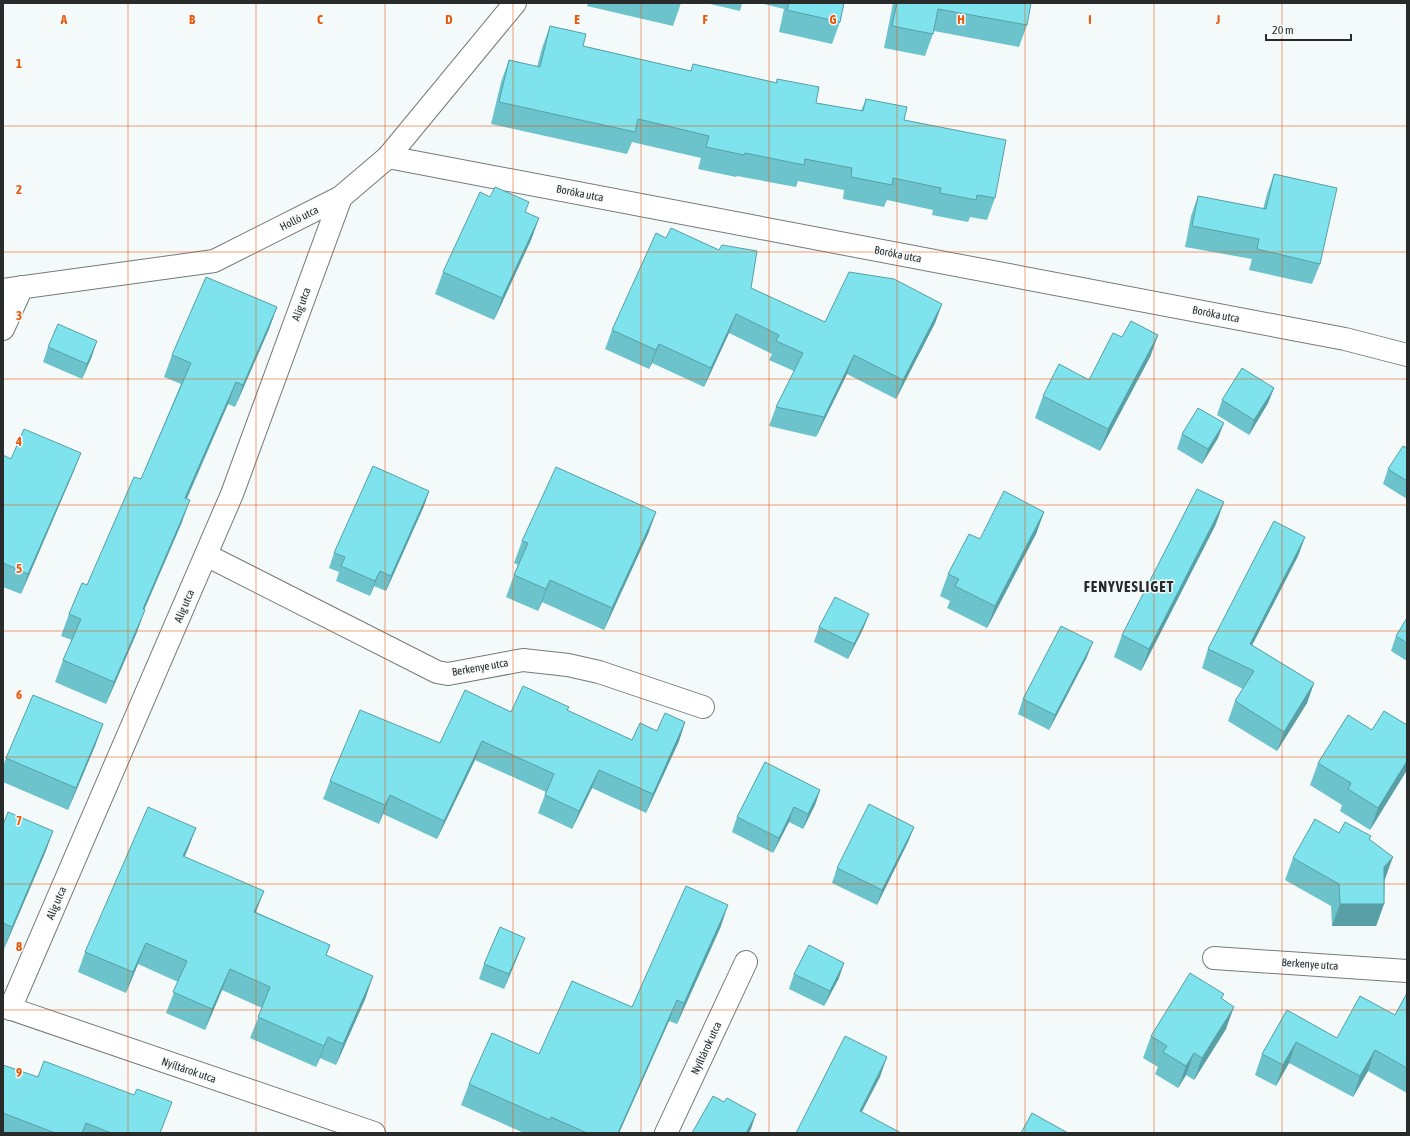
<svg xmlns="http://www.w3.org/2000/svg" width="1410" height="1136" font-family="'Asap Condensed',sans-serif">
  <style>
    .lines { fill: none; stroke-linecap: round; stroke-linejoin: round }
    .minor-casing { stroke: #767a7b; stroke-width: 24 }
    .minor { stroke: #fff; stroke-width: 22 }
    .wall { fill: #6cc3cc }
    .shaded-wall { fill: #589fa6 }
    .building { fill: #7ee3ed; stroke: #589fa6 }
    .grid { fill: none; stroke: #e8590c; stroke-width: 1; stroke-opacity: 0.55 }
    .labels { text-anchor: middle; stroke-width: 3; stroke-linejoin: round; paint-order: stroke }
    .street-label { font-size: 11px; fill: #292b2b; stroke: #f4f9fa }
    .district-label { font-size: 15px; font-weight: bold; letter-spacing: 1px; fill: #292b2b; stroke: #f4f9fa }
    .grid-label { font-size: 13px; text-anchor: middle; font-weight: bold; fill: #e8590c; stroke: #f4f9fa; stroke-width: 3; stroke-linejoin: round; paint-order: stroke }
  </style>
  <rect width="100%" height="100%" fill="#f4f9fa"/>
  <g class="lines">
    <defs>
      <g id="minor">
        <path d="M388 157 1345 339 1407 355"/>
        <path d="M3 290 214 261 341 197 388 157 515 3"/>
        <path d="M3 329 22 287"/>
        <path d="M206 555 437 672 448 674 523 660 568 665 599 672 703 707"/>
        <path d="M1214 958 1407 971"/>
        <path d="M3 1006 374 1133"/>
        <path d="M10 1009 232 494 341 197"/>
        <path d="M666 1133 746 962"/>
      </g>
    </defs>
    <!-- minor casing -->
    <use href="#minor" class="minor-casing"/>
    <!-- minor -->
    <use href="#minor" class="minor"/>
  </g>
  <!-- wall -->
  <g class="wall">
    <path d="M588 3H681L673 26 587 6Z"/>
    <path d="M706 3H742L740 11Z"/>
    <path d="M760 3H844L840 22 832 44 779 32 784 9Z"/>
    <path d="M893 3H1031L1027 25 1019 47 934 31 925 56 884 48Z"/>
    <path d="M550 26 583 46 691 71 693 64 776 83 777 79 816 103 861 111 866 99 904 120 995 198 987 220 970 217 968 222 932 215 933 210 887 200 884 207 843 199 844 190 798 181 796 187 737 176 736 177 698 169 701 158 632 142 627 154 491 124 501 82 509 60 537 67 542 48Z"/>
    <path d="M1274 174 1320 264 1312 284 1249 270 1252 259 1185 247 1191 216 1198 196 1263 209 1267 194Z"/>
    <path d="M526 213 539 218 531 240 494 320 435 294 443 272Z"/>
    <path d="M751 288 825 322 942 304 935 323 896 399 847 374 816 437 769 426 776 407 794 371 769 360 772 354 729 333 704 387 652 363 649 369 605 349 612 330Z"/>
    <path d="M277 307 269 329 235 407 228 404 187 499 182 522 144 610 137 632 106 704 55 682 63 660 72 640 61 636 69 614 87 585 141 479 181 384 164 377 172 355Z"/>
    <path d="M1158 335 1150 357 1100 451 1035 418 1043 396 1089 380 1122 337Z"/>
    <path d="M48 347 92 356 82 379 43 362Z"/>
    <path d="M1274 388 1268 403 1249 435 1217 415 1222 400Z"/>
    <path d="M1182 434 1218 438 1202 464 1177 449Z"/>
    <path d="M1407 448V499L1383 484 1388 469Z"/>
    <path d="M81 453 73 473 21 594 3 587V455L11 459Z"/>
    <path d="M429 491 424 506 386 591 374 586 370 596 336 581 339 572 329 568 334 553Z"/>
    <path d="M656 512 648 534 604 630 542 602 538 611 506 597 514 575 518 565 514 563 522 541Z"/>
    <path d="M1044 512 1036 534 987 628 947 608 950 601 940 596 948 574 980 539Z"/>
    <path d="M1216 524 1141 671 1114 657 1122 635Z"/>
    <path d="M1305 537 1298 556 1252 645 1314 683 1307 703 1277 751 1228 721 1235 701 1243 689 1202 668 1208 649Z"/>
    <path d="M869 614 863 629 848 659 814 642 819 627Z"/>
    <path d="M1407 618V661L1391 651 1396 636Z"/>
    <path d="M1087 657 1049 730 1018 714 1023 699Z"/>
    <path d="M569 707 567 711 632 740 657 731 685 722 679 741 646 813 592 788 572 829 538 813 546 792 475 760 437 839 383 814 379 824 323 799 330 781 440 743 511 712Z"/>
    <path d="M103 724 95 746 68 810 3 782V766L6 758Z"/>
    <path d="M1318 763 1407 770 1370 830 1340 811 1342 805 1310 785Z"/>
    <path d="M820 790 815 805 803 829 789 822 773 853 732 832 737 817Z"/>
    <path d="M3 825 53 831 45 853 4 949 3 948Z"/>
    <path d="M914 827 908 842 877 905 832 883 837 868Z"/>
    <path d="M196 828 184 857 256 912 330 945 326 956 366 997 336 1065 320 1058 316 1067 250 1038 262 1008 222 990 205 1030 166 1013 178 982 138 964 126 993 78 972 85 952Z"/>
    <path d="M1339 833 1371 836 1369 839 1385 879 1384 904 1376 926H1332L1331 906 1285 880 1293 858Z"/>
    <path d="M721 926 677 1024 669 1021 619 1133H524L461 1105 469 1084 539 1054 632 1007Z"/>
    <path d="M519 953 504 989 479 979 484 964Z"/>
    <path d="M794 974 839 978 824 1006 789 989Z"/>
    <path d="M1407 993V1093L1368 1071 1353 1097 1289 1063 1276 1086 1255 1075 1262 1054 1287 1010 1337 1038 1395 1015Z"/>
    <path d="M1222 999 1226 1029 1194 1080 1186 1075 1178 1088 1155 1074 1158 1067 1143 1058 1151 1036Z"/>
    <path d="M3 1065 160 1133H3Z"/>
  </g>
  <!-- shaded-wall -->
  <g class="shaded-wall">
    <path d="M539 218 531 240 494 320 502 298Z"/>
    <path d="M942 304 935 323 896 399 903 380Z"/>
    <path d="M277 307 269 329 235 407 243 385Z"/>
    <path d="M736 314 729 333 704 387 711 368Z"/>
    <path d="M1158 335 1150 357 1100 451 1108 429Z"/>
    <path d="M97 341 92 356 82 379 87 364Z"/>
    <path d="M659 344 652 363 649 369 656 350Z"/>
    <path d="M854 355 847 374 816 437 824 417Z"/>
    <path d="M236 382 228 404 177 520 185 498Z"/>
    <path d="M1274 388 1268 403 1249 435 1254 420Z"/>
    <path d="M1224 423 1218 438 1202 464 1208 449Z"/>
    <path d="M81 453 73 473 21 594 28 574Z"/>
    <path d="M429 491 424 506 386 591 391 576Z"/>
    <path d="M190 500 182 522 135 631 143 609Z"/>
    <path d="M1224 502 1216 524 1141 671 1149 649Z"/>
    <path d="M656 512 648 534 604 630 612 608Z"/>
    <path d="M1044 512 1036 534 987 628 995 606Z"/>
    <path d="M1305 537 1298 556 1243 663 1250 644Z"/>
    <path d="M380 571 370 596 375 581Z"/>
    <path d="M550 580 542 602 538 611 546 589Z"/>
    <path d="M145 610 137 632 106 704 114 682Z"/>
    <path d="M869 614 863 629 848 659 854 644Z"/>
    <path d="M1093 642 1087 657 1049 730 1055 715Z"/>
    <path d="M1314 683 1307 703 1277 751 1284 732Z"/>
    <path d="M685 722 679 741 646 813 653 794Z"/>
    <path d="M103 724 95 746 68 810 76 788Z"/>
    <path d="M482 741 475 760 437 839 444 821Z"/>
    <path d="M1407 761V770L1370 830 1378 808Z"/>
    <path d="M599 770 592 788 572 829 579 811Z"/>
    <path d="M820 790 815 805 803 829 808 814Z"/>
    <path d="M390 795 383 814 379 824 385 805Z"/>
    <path d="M794 807 789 822 773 853 779 838Z"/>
    <path d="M914 827 908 842 877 905 882 890Z"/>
    <path d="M196 828 188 849 176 877 183 856Z"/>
    <path d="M53 831 45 853 4 949 12 927Z"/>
    <path d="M1393 857 1385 879 1376 889 1384 867Z"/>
    <path d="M264 891 256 912 247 933 254 912Z"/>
    <path d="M1340 904H1384L1376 926H1332Z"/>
    <path d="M728 905 721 926 677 1024 684 1003Z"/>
    <path d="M525 938 519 953 504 989 509 974Z"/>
    <path d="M146 943 138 964 126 993 133 972Z"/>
    <path d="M844 963 839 978 824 1006 830 991Z"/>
    <path d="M230 969 222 990 205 1030 212 1009Z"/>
    <path d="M373 976 366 997 336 1065 343 1044Z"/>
    <path d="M677 1000 669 1021 619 1133H618Z"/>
    <path d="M1234 1007 1226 1029 1194 1080 1202 1058Z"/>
    <path d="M328 1037 320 1058 316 1067 324 1046Z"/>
    <path d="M1296 1042 1289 1063 1276 1086 1283 1065Z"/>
    <path d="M1375 1050 1368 1071 1353 1097 1360 1076Z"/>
    <path d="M1194 1053 1186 1075 1178 1088 1186 1066Z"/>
    <path d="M887 1057 880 1077 852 1131 860 1111Z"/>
    <path d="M756 1114 751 1129 749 1133H746Z"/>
  </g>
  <!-- building -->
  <g class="building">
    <path d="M789 3H844L840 22 787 10Z"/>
    <path d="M897 3H1031L1027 25 938 9 933 34 892 26Z"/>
    <path d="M550 26 586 34 583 46 691 71 693 64 777 83V79L819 87 816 103 863 111 866 99 907 107 904 120 1006 140 995 198 977 195 976 200 940 193 941 188 893 178 892 185 851 177 852 168 805 159 804 165 745 153 744 155 706 147 709 136 638 119 635 132 499 102 509 60 540 67Z"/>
    <path d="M1274 174 1337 188 1320 264 1257 249 1259 239 1192 226 1198 196 1266 209Z"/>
    <path d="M495 187 529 202 525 212 539 218 502 298 443 272 480 192 490 197Z"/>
    <path d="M671 228 719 250 722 245 757 251 751 288 825 322 849 272 894 279 942 304 903 380 854 355 824 417 776 407 803 353 776 341 779 335 736 314 711 368 659 344 656 350 612 330 656 233 666 238Z"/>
    <path d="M206 277 277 307 243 385 236 382 185 498 190 500 143 609 145 610 114 682 63 660 81 619 69 614 82 583 87 585 134 477 141 479 191 363 172 355Z"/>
    <path d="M1131 321 1158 335 1108 429 1043 396 1059 364 1089 380 1113 333 1122 337Z"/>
    <path d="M58 324 97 341 87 364 48 347Z"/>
    <path d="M1242 368 1274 388 1254 420 1222 400Z"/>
    <path d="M1198 408 1224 423 1208 449 1182 434Z"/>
    <path d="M24 429 81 453 28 574 3 563V455L11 459Z"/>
    <path d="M1403 446 1407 448V481L1388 469Z"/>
    <path d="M373 466 429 491 391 576 380 571 375 581 341 566 345 557 334 553Z"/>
    <path d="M556 467 656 512 612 608 550 580 546 589 514 575 528 543 522 541Z"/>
    <path d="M1197 489 1224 502 1149 649 1122 635Z"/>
    <path d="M1004 491 1044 512 995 606 955 586 959 579 948 574 969 534 980 539Z"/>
    <path d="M1274 521 1305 537 1250 644 1314 683 1284 732 1235 701 1254 671 1208 649Z"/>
    <path d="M835 597 869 614 854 644 819 627Z"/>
    <path d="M1407 618V643L1396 636Z"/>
    <path d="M1061 626 1093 642 1055 715 1023 699Z"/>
    <path d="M523 686 569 707 567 710 632 740 640 723 657 731 665 713 685 722 653 794 599 770 579 811 545 795 554 774 482 741 444 821 390 795 385 805 330 781 360 710 440 743 465 690 511 712Z"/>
    <path d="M33 695 103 724 76 788 6 758Z"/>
    <path d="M1384 711 1407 725V761L1378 808 1348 789 1351 783 1318 763 1348 715 1372 730Z"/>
    <path d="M765 762 820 790 808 814 794 807 779 838 737 817Z"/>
    <path d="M869 804 914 827 882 890 837 868Z"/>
    <path d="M148 807 196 828 183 856 264 891 254 912 330 945 326 955 373 976 343 1044 328 1037 324 1046 258 1017 270 987 230 969 212 1009 173 992 187 961 146 943 133 972 85 952Z"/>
    <path d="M8 812 53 831 12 927 3 923V825Z"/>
    <path d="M1315 819 1339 833 1345 822 1371 836 1369 839 1393 857 1384 867V904H1340L1339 884 1293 858Z"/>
    <path d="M686 886 728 905 684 1003 677 1000 618 1133H587L551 1117 550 1120 469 1084 492 1033 539 1054 572 981 632 1007Z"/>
    <path d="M500 927 525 938 509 974 484 964Z"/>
    <path d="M809 945 844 963 830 991 794 974Z"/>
    <path d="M1190 973 1224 994 1221 998 1234 1007 1202 1058 1194 1053 1186 1066 1163 1052 1167 1046 1151 1036Z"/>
    <path d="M1407 993V1068L1375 1050 1360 1076 1296 1042 1283 1065 1262 1054 1287 1010 1337 1038 1360 996 1395 1015Z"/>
    <path d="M845 1036 887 1057 860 1111 901 1133H796Z"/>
    <path d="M44 1061 134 1095 137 1089 172 1102 160 1133H111L86 1123 82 1133H55L3 1113V1065L38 1077Z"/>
    <path d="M713 1096 724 1102 727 1098 756 1114 746 1133H692Z"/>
    <path d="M1032 1113 1068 1133H1021Z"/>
  </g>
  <!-- grid -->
  <path class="grid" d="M128 3V1133M256 3V1133M385 3V1133M513 3V1133M641 3V1133M769 3V1133M897 3V1133M1025 3V1133M1154 3V1133M1282 3V1133M3 126H1407M3 252H1407M3 379H1407M3 505H1407M3 631H1407M3 757H1407M3 884H1407M3 1010H1407"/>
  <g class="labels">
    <!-- street labels -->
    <g class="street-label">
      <text transform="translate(580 193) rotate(11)" y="4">Boróka utca</text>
      <text transform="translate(299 218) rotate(-27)" y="4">Holló utca</text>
      <text transform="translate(898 254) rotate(11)" y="4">Boróka utca</text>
      <text transform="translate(301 304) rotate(-70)" y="4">Alig utca</text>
      <text transform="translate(1216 314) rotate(11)" y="4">Boróka utca</text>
      <text transform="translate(184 606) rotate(-67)" y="4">Alig utca</text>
      <text transform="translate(480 667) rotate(-10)" y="4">Berkenye utca</text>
      <text transform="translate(56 903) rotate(-67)" y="4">Alig utca</text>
      <text transform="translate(1310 964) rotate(4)" y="4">Berkenye utca</text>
      <text transform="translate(706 1048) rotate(-65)" y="4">Nyíltárok utca</text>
      <text transform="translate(189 1070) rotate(19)" y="4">Nyíltárok utca</text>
    </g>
    <!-- district labels -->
    <g class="district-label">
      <text x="1129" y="592">FENYVESLIGET</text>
    </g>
  </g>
  <g class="grid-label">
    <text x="64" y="24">A</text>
    <text x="192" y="24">B</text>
    <text x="320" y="24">C</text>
    <text x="449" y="24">D</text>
    <text x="577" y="24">E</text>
    <text x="705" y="24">F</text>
    <text x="833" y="24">G</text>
    <text x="961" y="24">H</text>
    <text x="1090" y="24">I</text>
    <text x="1218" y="24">J</text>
    <text x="19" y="68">1</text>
    <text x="19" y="194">2</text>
    <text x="19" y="320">3</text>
    <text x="19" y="446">4</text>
    <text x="19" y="573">5</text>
    <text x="19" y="699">6</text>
    <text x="19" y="825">7</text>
    <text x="19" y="951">8</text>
    <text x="19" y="1077">9</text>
  </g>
  <!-- border -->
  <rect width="1410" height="1136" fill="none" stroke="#292b2b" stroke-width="8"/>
  <!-- scale -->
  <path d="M1266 34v6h85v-6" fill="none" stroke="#292b2b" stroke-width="2"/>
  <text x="1272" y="34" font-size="12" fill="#292b2b" stroke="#f4f9fa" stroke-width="3" paint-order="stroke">20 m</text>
</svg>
